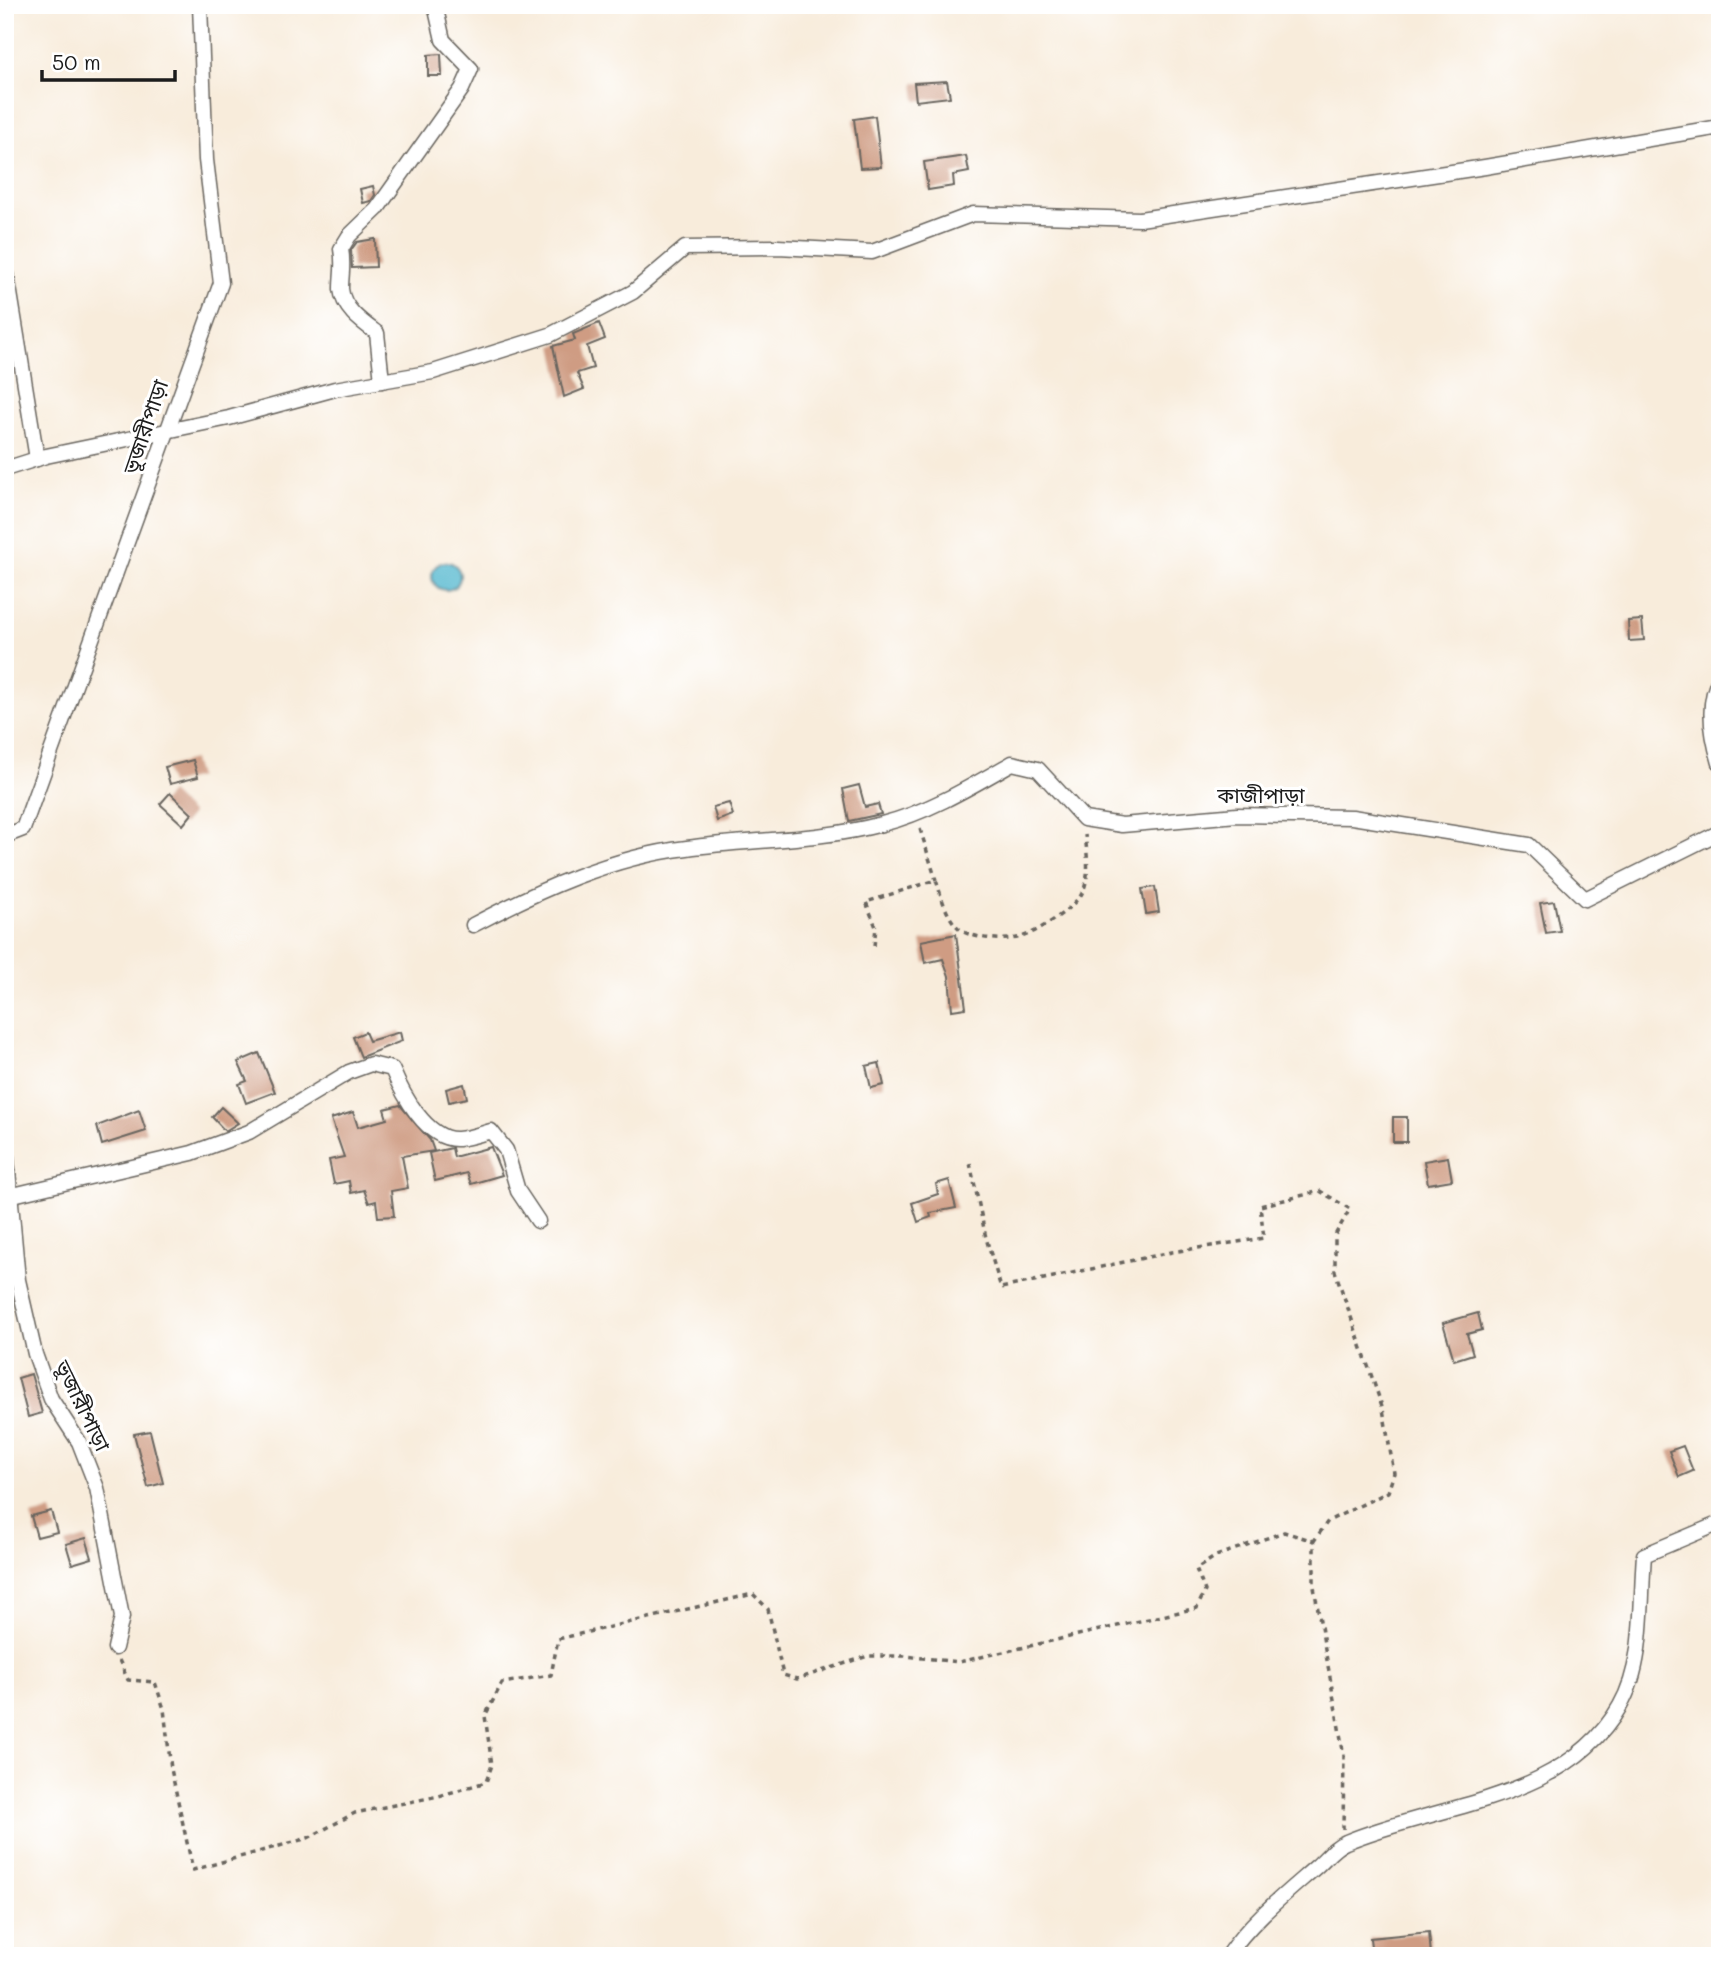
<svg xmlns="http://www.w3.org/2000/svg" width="1725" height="1961" font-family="Mali,'Noto Sans Bengali',sans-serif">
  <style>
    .water { fill: #4fb6ce; stroke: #366975; stroke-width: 2 }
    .building { fill: #cf9c83 }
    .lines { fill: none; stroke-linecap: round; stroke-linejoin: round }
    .minor-casing { stroke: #69655f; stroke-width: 17 }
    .path { stroke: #69655f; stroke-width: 3.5; stroke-dasharray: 5 5; stroke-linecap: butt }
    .minor { stroke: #fff; stroke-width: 14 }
    .labels { text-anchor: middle; stroke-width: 6; stroke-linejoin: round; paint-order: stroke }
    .street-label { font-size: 21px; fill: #1c1c1c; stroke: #fff }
  </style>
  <rect width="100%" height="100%" fill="#fff"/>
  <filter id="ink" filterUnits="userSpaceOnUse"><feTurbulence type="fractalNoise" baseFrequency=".0143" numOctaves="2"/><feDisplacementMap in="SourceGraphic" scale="14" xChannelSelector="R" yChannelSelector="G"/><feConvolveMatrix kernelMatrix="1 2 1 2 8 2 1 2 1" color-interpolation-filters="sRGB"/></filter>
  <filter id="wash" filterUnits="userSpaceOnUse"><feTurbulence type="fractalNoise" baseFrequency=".00686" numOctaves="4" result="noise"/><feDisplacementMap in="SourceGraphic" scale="28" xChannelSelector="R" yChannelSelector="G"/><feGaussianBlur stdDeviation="1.57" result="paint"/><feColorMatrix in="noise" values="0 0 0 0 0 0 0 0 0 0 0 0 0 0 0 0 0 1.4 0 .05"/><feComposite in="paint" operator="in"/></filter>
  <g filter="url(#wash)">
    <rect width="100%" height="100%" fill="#f8ecdb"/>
    <!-- water -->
    <circle class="water" cx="446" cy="576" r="14"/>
    <g id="blocks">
      <!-- building -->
      <g class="building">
        <path d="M441 54 442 76H428V55Z"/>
        <path d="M947 81 950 97 916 101 914 83Z"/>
        <path d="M875 116 881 167 860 168 854 119Z"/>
        <path d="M966 156 969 172 953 175 954 186 928 190 924 162Z"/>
        <path d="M373 186 375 195 371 201 363 203 360 189Z"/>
        <path d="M375 239 376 267 352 268 351 250 357 242Z"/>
        <path d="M599 323 605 339 587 346 593 368 577 373 584 389 564 397 553 346 575 340 573 334Z"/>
        <path d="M1642 620 1644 640 1629 641 1628 621Z"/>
        <path d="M193 760 198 777 170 784 165 767Z"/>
        <path d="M859 785 865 807 878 804 881 814 849 821 843 789Z"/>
        <path d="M170 793 192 814 183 825 160 804Z"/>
        <path d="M729 803 733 815 717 821 713 807Z"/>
        <path d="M1155 887 1159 912 1146 914 1142 889Z"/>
        <path d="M1554 901 1560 931 1546 933 1540 903Z"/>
        <path d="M956 934 966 1008 952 1010 949 976 943 959 925 963 921 941Z"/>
        <path d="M365 1032 369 1041 400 1032 402 1041 361 1057 353 1037Z"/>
        <path d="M259 1053 275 1092 246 1103 239 1084 247 1081 238 1062Z"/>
        <path d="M879 1063 884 1085 871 1088 866 1066Z"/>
        <path d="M464 1084 467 1098 449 1102 446 1089Z"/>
        <path d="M400 1105 430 1140 434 1151 402 1156 408 1188 391 1191 394 1216 378 1217 376 1201 369 1203 364 1190 351 1193 349 1181 334 1184 329 1160 344 1157 331 1119 353 1112 358 1127 387 1119 384 1109Z"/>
        <path d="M221 1107 238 1123 225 1131 212 1117Z"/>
        <path d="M139 1110 146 1131 102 1145 97 1126Z"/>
        <rect x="1393" y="1117" width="14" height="25"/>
        <path d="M491 1147 502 1175 471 1184 467 1173 435 1181 429 1153 452 1148 454 1157Z"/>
        <path d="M1448 1157 1452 1180 1428 1184 1424 1161Z"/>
        <path d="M949 1180 956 1208 930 1213 931 1217 918 1222 912 1203 938 1194 936 1184Z"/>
        <path d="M1478 1313 1482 1330 1467 1334 1473 1354 1454 1360 1443 1323Z"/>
        <path d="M31 1374 42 1413 28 1417 18 1378Z"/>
        <path d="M150 1431 163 1483 148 1487 134 1434Z"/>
        <path d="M1683 1446 1693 1471 1679 1477 1669 1451Z"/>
        <path d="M51 1511 57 1532 37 1537 31 1516Z"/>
        <path d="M86 1538 92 1558 72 1564 66 1544Z"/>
        <path d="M1429 1932 1431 1955 1372 1956 1370 1938Z"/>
      </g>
    </g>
  </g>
  <g filter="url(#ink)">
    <use href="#blocks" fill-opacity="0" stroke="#69655f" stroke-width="2"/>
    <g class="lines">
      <defs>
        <g id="minor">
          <path d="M5 262 37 459"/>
          <path d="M382 381 377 333C362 322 343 309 341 289 341 275 344 264 341 249L349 236 377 209 462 89 471 69 443 40 435 5"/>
          <path d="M5 469 46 456 229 418 335 389 433 372 550 335 633 292 685 248 778 247 872 252 973 214 1140 219 1485 167 1720 127"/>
          <path d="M1720 678C1706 702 1712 737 1720 763"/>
          <path d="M5 836 23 829 221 283 206 160 200 5"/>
          <path d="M473 925C539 890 611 857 687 848 752 839 818 841 882 824 927 813 972 786 1012 763L1038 769 1084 819 1122 825 1237 815 1352 817 1529 845 1585 899 1720 832"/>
          <path d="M5 1137 18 1280 35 1354 51 1399 79 1442 97 1488 122 1617 115 1648"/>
          <path d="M13 1195 192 1153 249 1132 349 1072 371 1064 392 1069C402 1093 427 1141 458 1139 469 1138 480 1134 491 1131L506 1150 518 1191 538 1221"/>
          <path d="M1227 1956C1252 1920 1285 1894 1317 1866 1326 1858 1335 1846 1346 1842 1435 1804 1566 1802 1620 1706 1645 1663 1640 1603 1644 1555L1720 1523"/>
        </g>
      </defs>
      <!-- minor casing -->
      <use href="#minor" class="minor-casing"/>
      <!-- path -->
      <g class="path">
        <path d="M920 829 936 880"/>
        <path d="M874 946 876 927 866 902 936 880C942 898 947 922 964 932 978 939 1009 942 1024 936 1041 930 1070 910 1081 895 1091 879 1087 853 1085 835"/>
        <path d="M970 1163 986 1238 1001 1288 1172 1252 1264 1238 1260 1206 1320 1191 1350 1209 1335 1235V1271L1383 1409 1394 1473 1388 1492 1328 1521 1314 1541V1587L1344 1756 1343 1829"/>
        <path d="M119 1660 128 1680 155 1682 164 1709 171 1769 193 1870 308 1838 355 1813 439 1796 486 1782 492 1765 485 1716 502 1683 551 1675 558 1639 753 1594 768 1609 783 1675 797 1679 868 1656H905L959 1662 1197 1608 1205 1591 1196 1569 1216 1556 1284 1532 1314 1541"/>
      </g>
      <!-- minor -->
      <use href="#minor" class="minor"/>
    </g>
  </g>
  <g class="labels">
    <!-- street labels -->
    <g class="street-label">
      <text transform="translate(146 427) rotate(-71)" y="7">ভূজারীপাড়া</text>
      <text x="1261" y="803">কাজীপাড়া</text>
      <text transform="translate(82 1406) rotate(64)" y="7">ভূজারীপাড়া</text>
    </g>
  </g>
  <!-- margin -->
  <rect width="1725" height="1961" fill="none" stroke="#fff" stroke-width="28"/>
  <!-- scale -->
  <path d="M42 70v10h133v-10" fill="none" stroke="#1c1c1c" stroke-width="3.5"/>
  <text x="52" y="70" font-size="21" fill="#1c1c1c" stroke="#ffffff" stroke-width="5" paint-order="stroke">50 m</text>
</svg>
